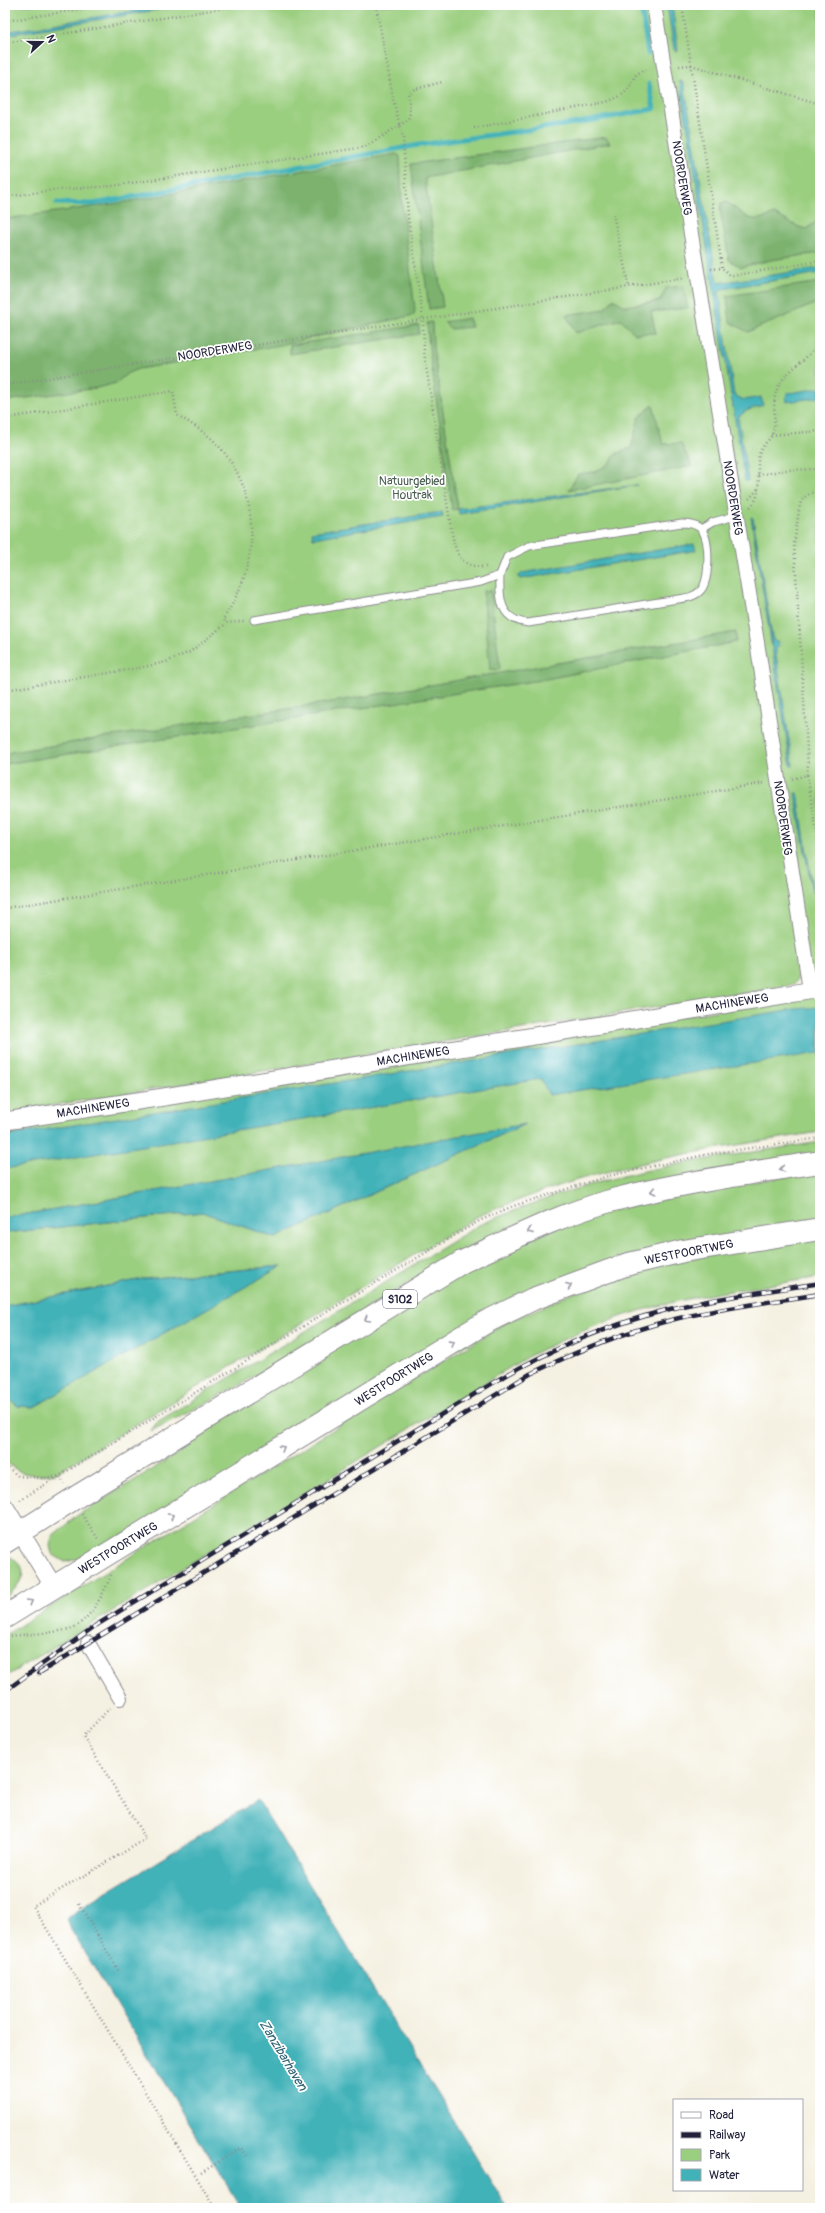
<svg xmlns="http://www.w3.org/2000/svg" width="825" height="2213" font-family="Pangolin,sans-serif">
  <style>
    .green { fill: #9bcf80; stroke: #5e785e }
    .forest { fill: #7cb26e; stroke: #4f6a54 }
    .water { fill: #42b2b9; stroke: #326a7a }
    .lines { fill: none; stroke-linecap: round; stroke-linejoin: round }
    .stream { stroke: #42b2b9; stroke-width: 5 }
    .service-casing { stroke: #8c8a8e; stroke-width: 9 }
    .minor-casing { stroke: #8c8a8e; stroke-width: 16 }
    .tertiary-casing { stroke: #8c8a8e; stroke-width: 19 }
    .primary-casing { stroke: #8c8a8e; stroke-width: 24 }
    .path { stroke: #8c8a8e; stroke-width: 2.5; stroke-dasharray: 1 3; stroke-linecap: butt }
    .service { stroke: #fff; stroke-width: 7 }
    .minor { stroke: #fff; stroke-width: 14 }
    .tertiary { stroke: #fff; stroke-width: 17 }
    .primary { stroke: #fff; stroke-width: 22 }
    .rail-casing { stroke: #22223b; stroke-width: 4.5 }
    .rail { stroke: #fff; stroke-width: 3; stroke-dasharray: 9; stroke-linecap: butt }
    .oneway { stroke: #9c9ca7 }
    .labels { text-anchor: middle; stroke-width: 3.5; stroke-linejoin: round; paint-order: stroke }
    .shield { fill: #fff; stroke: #646476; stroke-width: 1 }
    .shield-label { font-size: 11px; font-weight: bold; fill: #22223b }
    .street-label { font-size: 12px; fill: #22223b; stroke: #fff }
    .park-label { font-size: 12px; fill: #4c5f53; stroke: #fff }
    .water-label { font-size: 13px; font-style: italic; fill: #306374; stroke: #fff }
  </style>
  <rect width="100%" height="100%" fill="#fff"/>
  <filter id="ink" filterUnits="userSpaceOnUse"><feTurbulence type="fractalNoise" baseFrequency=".025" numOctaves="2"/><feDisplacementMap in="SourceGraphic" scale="8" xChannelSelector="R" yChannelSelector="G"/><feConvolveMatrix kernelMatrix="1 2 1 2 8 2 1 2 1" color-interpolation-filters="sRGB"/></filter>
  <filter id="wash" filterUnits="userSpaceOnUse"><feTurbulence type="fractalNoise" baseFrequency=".012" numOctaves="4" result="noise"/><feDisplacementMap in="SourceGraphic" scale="16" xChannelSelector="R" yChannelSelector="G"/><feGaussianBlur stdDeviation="0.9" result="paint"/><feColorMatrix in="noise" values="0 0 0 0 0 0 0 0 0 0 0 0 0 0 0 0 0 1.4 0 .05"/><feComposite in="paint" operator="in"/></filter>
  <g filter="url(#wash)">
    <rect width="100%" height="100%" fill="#f5f1e2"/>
    <!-- green -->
    <g class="green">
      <path d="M5 5H820V978L814 971 801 973 795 983 787 986 5 1113Z"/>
      <path d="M820 994V1132C750 1143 679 1153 610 1171 565 1182 521 1199 478 1216L56 1473C34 1476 21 1477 5 1460V1396L18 1406 34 1407 281 1266 143 1279 5 1306V1233L202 1212 275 1238 523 1125 5 1218V1126Z"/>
      <path d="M820 1142V1155L514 1226 460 1252 233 1389 151 1431 157 1422 479 1225C521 1207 566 1191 611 1179 679 1161 750 1153 820 1142Z"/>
      <path d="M820 1171V1221L623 1257 99 1549 78 1559 65 1562 52 1554 50 1546 52 1536 78 1515 180 1452 241 1404 477 1263 570 1222 672 1195Z"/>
      <path d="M820 1235V1277C766 1286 711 1292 658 1306 612 1317 569 1336 527 1357L5 1677V1635L409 1382 510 1321 626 1270Z"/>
      <path d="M8 1556C34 1567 21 1585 5 1598V1557Z"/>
    </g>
    <!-- forest -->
    <g class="forest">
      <path d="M606 137 610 143 425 178 443 307 429 309 411 164Z"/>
      <path d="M396 154 400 156 402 205 415 309 414 315 280 345 138 369 128 373 116 383 97 388 5 401V219L120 203Z"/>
      <path d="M727 202C746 215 749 226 774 214L799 227 807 229 820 218V253L771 260 741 267 729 260 720 209 721 203Z"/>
      <path d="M820 282V298L817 303 748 332 730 322 727 296Z"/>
      <path d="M683 286 688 308 651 312 656 333 635 334 621 319 576 333 566 315 605 309 613 299 625 306 660 301 666 288Z"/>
      <path d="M469 318 472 327 450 329 444 322Z"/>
      <path d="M432 322 433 347 458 509 452 510 429 348 427 323Z"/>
      <path d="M419 325V334L290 354V345Z"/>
      <path d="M653 405 663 444 681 443 692 466 569 490 578 474 595 472 609 464 616 454 631 448 639 417Z"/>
      <path d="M491 590 500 669 490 670 483 591Z"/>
      <path d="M736 632V642L541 680 5 764V753L350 699Z"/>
    </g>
    <!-- water -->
    <g class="water">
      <path d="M170 5H187L5 35V32Z"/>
      <path d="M667 5H672L678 51H675L674 49Z"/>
      <path d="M680 81 684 83 716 275 719 283 820 268V273L722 289 719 292 734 395 744 400 761 397 763 405 746 411 738 417 748 481H745Z"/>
      <path d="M820 388V397L787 402 786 395 789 393Z"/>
      <path d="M637 485 459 514 458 509Z"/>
      <path d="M442 512 443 517 313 538 312 532Z"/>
      <path d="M751 517 753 518 772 636 774 641H778L779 646 776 649V654L793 766H791Z"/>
      <path d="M694 544 696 550 692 551 520 579 518 577 522 573Z"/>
      <path d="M795 793H798L813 893 812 892Z"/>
      <path d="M820 1007 819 1053 549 1095 541 1079 5 1169V1136L795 1009Z"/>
      <path d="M525 1124 275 1238 202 1212 5 1233V1218Z"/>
      <path d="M282 1266 34 1407 18 1406 5 1396V1306L143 1279Z"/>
      <path d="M258 1800 507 2208H241L71 1930 67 1919 79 1909Z"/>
    </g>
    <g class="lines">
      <!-- stream -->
      <g class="stream">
        <path d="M641 5 648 54"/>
        <path d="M57 203 93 204 419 145 578 123 654 109 649 84"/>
      </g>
    </g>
  </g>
  <g filter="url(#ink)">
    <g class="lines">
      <defs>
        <g id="service">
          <path d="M701 529 713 522 735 516"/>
          <path d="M254 620 481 582 500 575 507 557 529 546 682 523C689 523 697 524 702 530 710 541 710 579 701 590 695 597 686 598 678 599L528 623C500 620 499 599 500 575"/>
        </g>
        <g id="minor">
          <path d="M654 5 760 661 810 990"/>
          <path d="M88 1643 120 1698"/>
        </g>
        <g id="tertiary">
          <path d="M5 1121 164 1097 820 989"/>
          <path d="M5 1507 54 1587"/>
        </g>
        <g id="primary">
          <path d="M5 1542 78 1496 462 1262C512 1239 563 1213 617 1199 683 1182 752 1173 820 1162"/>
          <path d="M5 1617 486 1322 533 1299 625 1265 683 1251 820 1229"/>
        </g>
      </defs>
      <!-- service casing -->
      <use href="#service" class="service-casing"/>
      <!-- minor casing -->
      <use href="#minor" class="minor-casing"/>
      <!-- tertiary casing -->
      <use href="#tertiary" class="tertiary-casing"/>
      <!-- primary casing -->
      <use href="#primary" class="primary-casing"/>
      <!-- path -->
      <g class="path">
        <path d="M376 5 394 103 403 138 408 217 423 319 424 352 450 522C455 547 455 568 486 567"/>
        <path d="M682 5 722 267"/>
        <path d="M5 21 107 5"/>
        <path d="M5 43 243 5"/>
        <path d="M679 66 691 65 820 104"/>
        <path d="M474 128 606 102C614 99 621 97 626 91 637 79 630 73 650 69"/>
        <path d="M5 197 53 190 112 186 365 147 408 120 410 113 408 93 415 89 442 82"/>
        <path d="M613 214 629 287"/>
        <path d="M711 269 722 268 730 275H737L820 261"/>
        <path d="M5 385C231 348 458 315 684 278"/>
        <path d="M5 411 8 418 173 391 177 415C190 423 204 431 215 442 263 492 261 565 223 619L227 623"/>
        <path d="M771 435 820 431"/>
        <path d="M758 475 786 470 820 469"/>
        <path d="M749 499 758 489"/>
        <path d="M750 507C765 494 755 472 759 455 762 444 769 441 772 435 777 422 772 405 776 392 783 371 808 360 820 342"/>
        <path d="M5 690 139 668 166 662 190 652 227 623 244 621"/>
        <path d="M807 775 820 852"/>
        <path d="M792 779 807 775 808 765 794 544 800 504C804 495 811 493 820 490"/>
        <path d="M5 908 765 783"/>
        <path d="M5 1465 18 1476 43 1478 60 1476 64 1484"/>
        <path d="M20 1500 320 1316 479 1221 513 1206 608 1176 709 1154 820 1138"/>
        <path d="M82 1514 98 1539"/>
        <path d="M11 1636C26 1634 68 1633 78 1625 95 1612 104 1592 112 1573"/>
        <path d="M110 1708 83 1736 146 1839 33 1906 215 2208"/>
        <path d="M79 1904 120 1973"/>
        <path d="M201 2173 241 2148 248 2157"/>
      </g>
      <!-- service -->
      <use href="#service" class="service"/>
      <!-- minor -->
      <use href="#minor" class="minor"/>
      <!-- tertiary -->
      <use href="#tertiary" class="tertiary"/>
      <!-- primary -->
      <use href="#primary" class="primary"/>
      <defs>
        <g id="rail">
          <path d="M39 1673 530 1374C575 1352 621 1333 671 1320 720 1308 770 1302 820 1294"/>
          <path d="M5 1691 95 1626 496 1381C551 1349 608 1325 670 1309 719 1297 770 1291 820 1283"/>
        </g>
      </defs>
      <!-- rail casing -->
      <use href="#rail" class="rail-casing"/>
      <!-- rail -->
      <use href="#rail" class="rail"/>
    </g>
    <!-- one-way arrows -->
    <defs><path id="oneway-chevron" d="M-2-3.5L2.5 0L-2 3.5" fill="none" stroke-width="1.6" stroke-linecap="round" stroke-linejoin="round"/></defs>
    <g class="oneway">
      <use href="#oneway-chevron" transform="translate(782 1169) rotate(171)"/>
      <use href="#oneway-chevron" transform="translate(653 1191) rotate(168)"/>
      <use href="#oneway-chevron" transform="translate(530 1231) rotate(159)"/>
      <use href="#oneway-chevron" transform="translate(569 1286) rotate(-21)"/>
      <use href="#oneway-chevron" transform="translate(367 1319) rotate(149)"/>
      <use href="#oneway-chevron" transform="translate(452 1343) rotate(-32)"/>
      <use href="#oneway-chevron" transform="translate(282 1448) rotate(-32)"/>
      <use href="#oneway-chevron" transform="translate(171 1516) rotate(-31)"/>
      <use href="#oneway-chevron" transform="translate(30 1602) rotate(-31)"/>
    </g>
  </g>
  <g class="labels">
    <!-- shield labels -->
    <rect class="shield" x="383" y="1290" width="34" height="18" rx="3"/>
    <g class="shield-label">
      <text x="400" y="1303">S102</text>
    </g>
    <!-- street labels -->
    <g class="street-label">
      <text transform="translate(682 178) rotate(81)" y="4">NOORDERWEG</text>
      <text transform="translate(215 351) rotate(-9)" y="4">NOORDERWEG</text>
      <text transform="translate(733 498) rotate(81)" y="4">NOORDERWEG</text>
      <text transform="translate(783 818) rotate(82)" y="4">NOORDERWEG</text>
      <text transform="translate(732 1003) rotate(-9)" y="4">MACHINEWEG</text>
      <text transform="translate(413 1056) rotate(-9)" y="4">MACHINEWEG</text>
      <text transform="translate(93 1108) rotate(-9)" y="4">MACHINEWEG</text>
      <text transform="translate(689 1252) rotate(-11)" y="4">WESTPOORTWEG</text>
      <text transform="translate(394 1379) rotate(-32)" y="4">WESTPOORTWEG</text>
      <text transform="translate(118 1548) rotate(-31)" y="4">WESTPOORTWEG</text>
    </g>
    <!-- park labels -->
    <g class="park-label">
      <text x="412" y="485">Natuurgebied<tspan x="412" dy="14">Houtrak</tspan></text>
    </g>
    <!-- water labels -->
    <g class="water-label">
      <text transform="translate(284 2055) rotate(59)" y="5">Zanzibarhaven</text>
    </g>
  </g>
  <!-- margin -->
  <rect width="825" height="2213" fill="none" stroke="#fff" stroke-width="20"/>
  <!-- legend -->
  <rect x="673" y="2099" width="130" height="92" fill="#ffffff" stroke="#a7a7b1"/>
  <rect x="681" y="2112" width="20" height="6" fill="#ffffff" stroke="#a7a7b1"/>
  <text x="709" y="2119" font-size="12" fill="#22223b">Road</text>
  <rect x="681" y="2132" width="20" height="6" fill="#22223b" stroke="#a7a7b1"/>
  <text x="709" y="2139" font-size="12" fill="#22223b">Railway</text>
  <rect x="681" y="2149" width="20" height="12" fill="#9bcf80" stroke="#a7a7b1"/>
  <text x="709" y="2159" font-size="12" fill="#22223b">Park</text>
  <rect x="681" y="2169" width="20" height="12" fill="#42b2b9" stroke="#a7a7b1"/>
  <text x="709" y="2179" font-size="12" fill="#22223b">Water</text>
  <!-- north arrow -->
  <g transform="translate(42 42) rotate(69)" stroke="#ffffff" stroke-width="3" paint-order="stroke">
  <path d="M0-3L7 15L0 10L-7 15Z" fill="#22223b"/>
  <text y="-6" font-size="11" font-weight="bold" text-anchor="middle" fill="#22223b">N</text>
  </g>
</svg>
